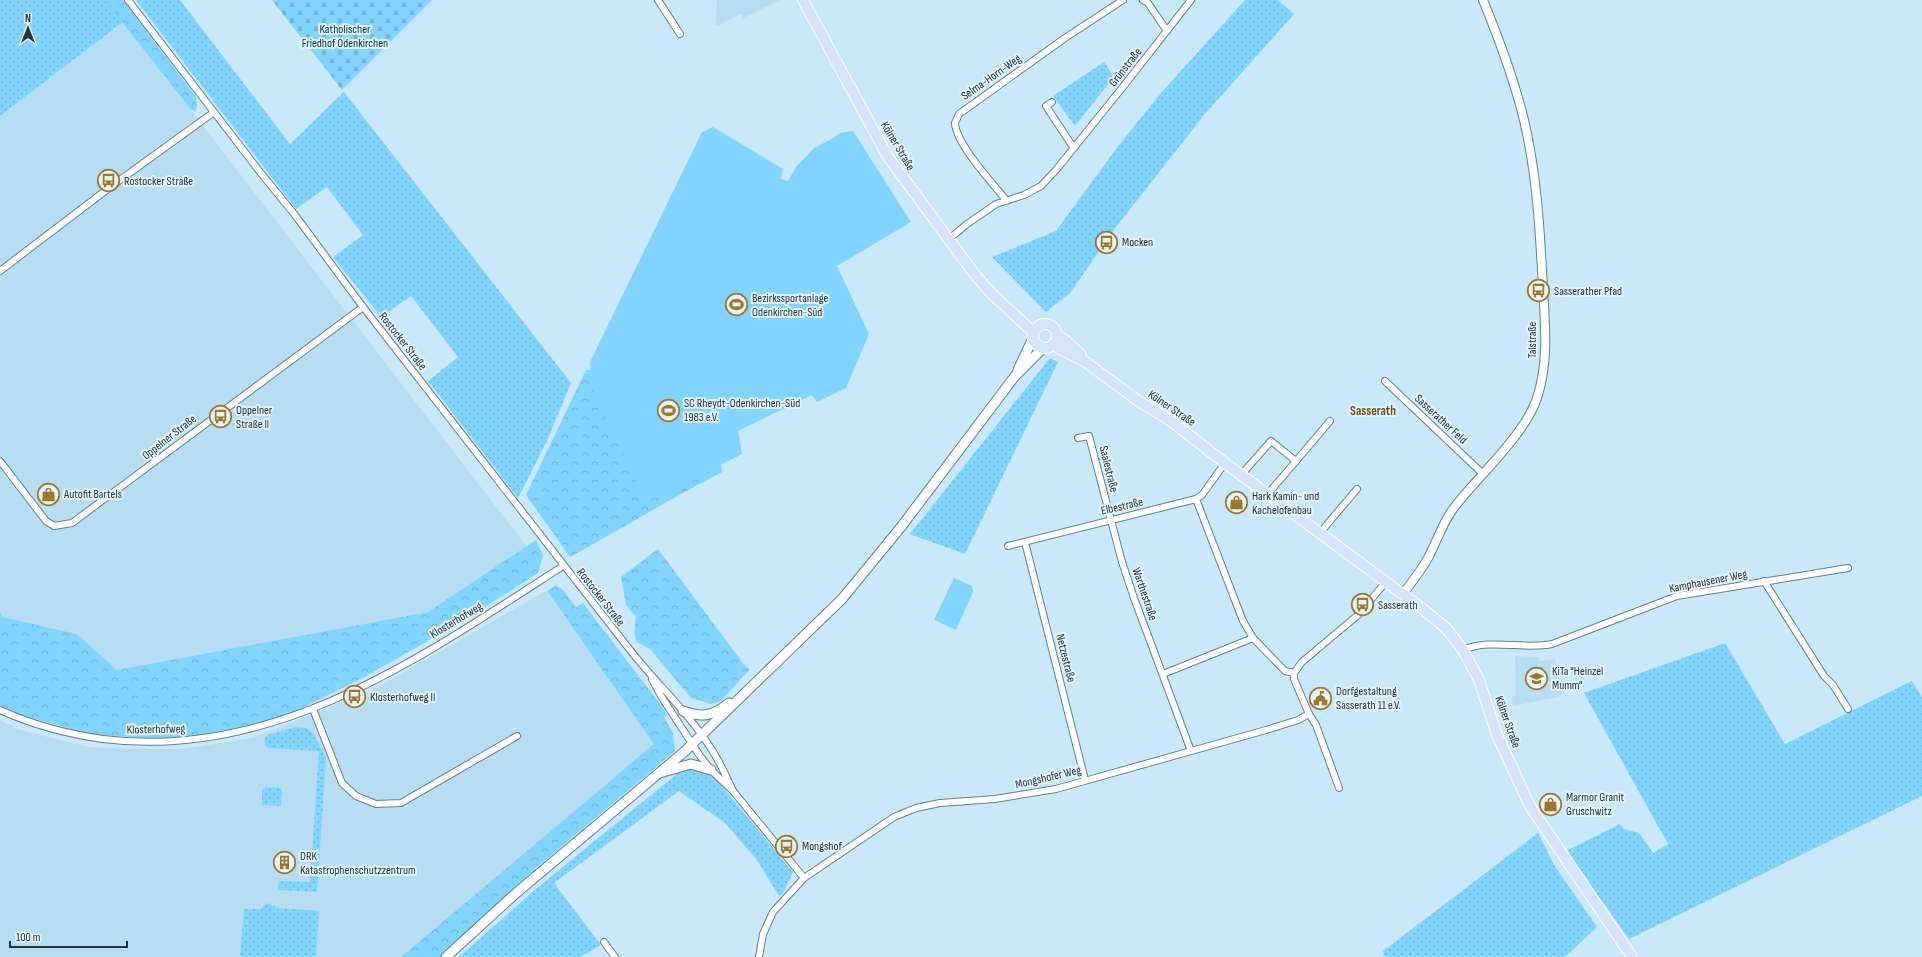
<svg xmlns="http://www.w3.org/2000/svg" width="1922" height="957" font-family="'Sofia Sans Condensed',sans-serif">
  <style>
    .built { fill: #b6ddf2 }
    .green { fill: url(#green-dots) }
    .forest { fill: url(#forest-crowns) }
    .cemetery { fill: url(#cemetery-stones) }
    .pitch { fill: #81d4fe }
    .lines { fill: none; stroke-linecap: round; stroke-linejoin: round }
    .minor-casing { stroke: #64808f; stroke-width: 8 }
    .tertiary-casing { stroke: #64808f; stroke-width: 10 }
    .secondary-casing { stroke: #64808f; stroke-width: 11 }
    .primary-casing { stroke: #fff; stroke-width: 12 }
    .minor { stroke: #fff; stroke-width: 6 }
    .tertiary { stroke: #fff; stroke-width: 8 }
    .secondary { stroke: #fff; stroke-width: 9 }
    .primary { stroke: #d6e4fd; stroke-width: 10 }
    .labels { text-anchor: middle; stroke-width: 4; stroke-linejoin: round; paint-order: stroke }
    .park-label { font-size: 12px; fill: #042f41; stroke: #e1f3fd }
    .street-label { font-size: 12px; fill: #27333a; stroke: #e1f3fd }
    .poi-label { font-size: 12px; fill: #27333a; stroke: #e1f3fd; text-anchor: start }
    .neighbourhood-label { font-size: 13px; font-weight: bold; fill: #6c5019; stroke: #e1f3fd }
  </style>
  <defs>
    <pattern id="green-dots" width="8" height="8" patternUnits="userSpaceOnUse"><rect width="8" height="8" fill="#81d4fe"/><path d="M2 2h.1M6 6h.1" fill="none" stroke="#6fb6da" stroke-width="1.8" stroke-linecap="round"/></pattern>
    <pattern id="forest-crowns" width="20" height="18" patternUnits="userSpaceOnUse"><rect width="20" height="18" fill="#81d4fe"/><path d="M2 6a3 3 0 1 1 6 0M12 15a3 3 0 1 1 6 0" fill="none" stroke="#6fb6da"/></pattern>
    <pattern id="cemetery-stones" width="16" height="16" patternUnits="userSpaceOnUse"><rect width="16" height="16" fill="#81d4fe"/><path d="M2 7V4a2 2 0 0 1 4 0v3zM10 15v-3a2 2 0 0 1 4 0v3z" fill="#6fb6da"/></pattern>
  </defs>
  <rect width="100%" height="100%" fill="#c9e8f9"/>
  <!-- built -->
  <g class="built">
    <path d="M717 0H780L743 18 741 14 716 26Z"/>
    <path d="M123 22 527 547 428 612 117 670 77 634 2 617 0 612V116Z"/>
    <path d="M546 591 655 744 401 957H0V720L20 730 88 747 140 749H183L252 738 371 691Z"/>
    <path d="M1515 656 1538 657 1540 661 1555 659 1562 696 1513 706 1512 697 1516 695Z"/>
  </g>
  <!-- green -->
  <g class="green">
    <path d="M0 0H105L123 22 0 116Z"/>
    <path d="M136 0H180L290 144 344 92 571 383 547 441 518 498 428 381 458 357 411 296 381 317 333 257 363 235 327 187 296 209Z"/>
    <path d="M1245 0H1278L1294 14 1204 115 1116 227 1070 293 1046 312 992 257 1056 231 1119 145 1161 93Z"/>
    <path d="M1104 62 1114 77 1075 126 1053 96Z"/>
    <path d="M1050 358 1058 362 965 554 910 534Z"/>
    <path d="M1725 643 1785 744 1912 681 1922 697V796L1629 939 1566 851 1620 824 1624 829 1639 833 1653 853 1668 844 1584 693Z"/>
    <path d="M295 727 306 728 314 734 326 759 317 892 278 890 279 881 310 882 319 751 268 748 265 744V738L268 735Z"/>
    <path d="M696 768 711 773 793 872 783 893 779 896 757 860 725 823 679 791 554 883 601 945 580 957H459L537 888 683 769Z"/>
    <path d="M266 787 280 788 282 790 281 806 262 805V790Z"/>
    <path d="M1538 833 1554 865 1597 927 1565 957H1384L1383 951Z"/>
    <path d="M266 903 279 908 319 911 316 957H240L244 909H261Z"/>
  </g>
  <!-- forest -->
  <g class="forest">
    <path d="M105 0H123L196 97 197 105 195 113 194 110H191Z"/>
    <path d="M586 370H591L647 501 721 464 722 472C670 499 621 529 570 557L526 495Z"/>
    <path d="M536 540 543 555 538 573 463 621 359 680 263 727 178 741 89 734 18 714 0 705V612L2 617 77 634 117 670 428 612Z"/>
    <path d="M658 549 745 666 750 669 721 701 711 704 691 698 650 649 637 642 634 633 636 617 626 605 621 577Z"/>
    <path d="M556 585 563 590 576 607 583 603 663 708 667 715 664 717 673 733 675 751 535 869 442 957H401L654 744 547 591Z"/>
  </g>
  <!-- cemetery -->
  <path class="cemetery" d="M272 0H432L342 90Z"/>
  <!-- pitch -->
  <g class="pitch">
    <path d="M713 127 783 169 781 179 788 181 796 167 814 148 830 140 840 133 853 131 911 222 837 266 869 334 846 388 817 402 812 395 738 431 742 454 647 502 592 389 590 362 702 132Z"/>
    <path d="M954 578 972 586 973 592 956 630 934 620Z"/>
  </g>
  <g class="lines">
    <defs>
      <g id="minor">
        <path d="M128 0 260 172 295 215 363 307 630 650C656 683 687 711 710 747 719 760 726 776 733 791"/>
        <path d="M658 0 680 34"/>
        <path d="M1143 0 1148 3 1167 31"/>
        <path d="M1052 102 1046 106 1071 144 1075 147"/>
        <path d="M1007 201C993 184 956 144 955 123L959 114 1065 38 1123 0"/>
        <path d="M948 240 967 224 996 204 1024 195 1041 186 1056 170 1126 83 1191 0"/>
        <path d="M0 271 113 185 214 112"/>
        <path d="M1385 381 1483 474"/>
        <path d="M1078 438 1089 436 1122 562 1134 598 1191 751"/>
        <path d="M0 461 46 521 54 526 72 523 363 307"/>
        <path d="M1241 475 1271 441 1296 461 1330 421"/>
        <path d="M1267 495 1296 461"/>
        <path d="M1196 499 1243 621 1253 638 1285 671 1294 673"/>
        <path d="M1319 534 1357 489"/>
        <path d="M1025 542 1085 780"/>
        <path d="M1008 546 1196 499 1202 495 1225 463"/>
        <path d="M1764 581 1824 676 1833 685 1848 709"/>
        <path d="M1463 650C1491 638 1523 650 1552 644L1677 596 1848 568"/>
        <path d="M1163 674 1253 638"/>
        <path d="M652 679 661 696 700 756 711 770 733 791 804 878"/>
        <path d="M313 709 342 783 356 796 376 804 401 803 517 736"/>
        <path d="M0 710C33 725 67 734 103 739 276 761 425 655 563 566"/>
        <path d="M1339 788 1316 725 1309 714 1294 679V673L1302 662 1358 615 1385 583"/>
        <path d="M604 942 615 957"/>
        <path d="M759 957 763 934 773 912 804 878 894 817 916 808 940 803 995 799 1056 789 1266 730 1298 720 1309 714"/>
      </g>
      <path id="tertiary" d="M1402 595C1411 583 1421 571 1428 558 1437 541 1442 524 1453 509 1477 477 1525 435 1537 398 1549 362 1545 324 1543 288 1540 231 1537 175 1524 120 1514 79 1499 39 1483 0"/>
      <g id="secondary">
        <path d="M1018 370 1033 338"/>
        <path d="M683 711C703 718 713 716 729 703"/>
        <path d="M663 772 691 764 711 770"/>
        <path d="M446 957 515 894 684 752 842 599 901 527 1015 376 1043 348"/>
      </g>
      <g id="primary">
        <path d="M803 0 888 157 976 276 991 293 1033 332"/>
        <circle cx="1045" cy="336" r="12"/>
        <path d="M1057 335 1066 341 1081 355"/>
        <path d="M1053 345 1087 363 1137 400 1171 421 1225 463 1424 610 1447 629 1463 650 1479 680 1497 735 1530 806 1632 957"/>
      </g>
    </defs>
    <!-- minor casing -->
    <use href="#minor" class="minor-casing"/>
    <!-- tertiary casing -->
    <use href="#tertiary" class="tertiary-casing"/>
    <!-- secondary casing -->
    <use href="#secondary" class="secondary-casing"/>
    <!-- primary casing -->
    <use href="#primary" class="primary-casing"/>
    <!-- minor -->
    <use href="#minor" class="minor"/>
    <!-- tertiary -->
    <use href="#tertiary" class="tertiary"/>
    <!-- secondary -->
    <use href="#secondary" class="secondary"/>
    <!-- primary -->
    <use href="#primary" class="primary"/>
  </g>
  <!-- icons -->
  <defs>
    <symbol id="bus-ring" viewBox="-11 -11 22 22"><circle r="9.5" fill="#e1f3fd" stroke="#a07726" stroke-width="1.5"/><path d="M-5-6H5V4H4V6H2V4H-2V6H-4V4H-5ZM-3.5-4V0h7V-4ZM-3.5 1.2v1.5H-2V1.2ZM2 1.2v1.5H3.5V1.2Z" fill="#a07726"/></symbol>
    <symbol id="stadium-ring" viewBox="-11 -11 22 22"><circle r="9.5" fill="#e1f3fd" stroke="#a07726" stroke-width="1.5"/><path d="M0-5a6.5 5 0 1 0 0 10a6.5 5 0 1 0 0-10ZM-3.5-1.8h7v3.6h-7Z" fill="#a07726"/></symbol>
    <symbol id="shop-ring" viewBox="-11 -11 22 22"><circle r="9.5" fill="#e1f3fd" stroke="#a07726" stroke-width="1.5"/><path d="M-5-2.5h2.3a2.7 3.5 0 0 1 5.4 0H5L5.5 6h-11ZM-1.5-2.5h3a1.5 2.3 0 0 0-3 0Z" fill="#a07726"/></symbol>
    <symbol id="school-ring" viewBox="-11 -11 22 22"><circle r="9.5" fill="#e1f3fd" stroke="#a07726" stroke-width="1.5"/><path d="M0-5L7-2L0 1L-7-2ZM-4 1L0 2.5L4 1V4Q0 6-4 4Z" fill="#a07726"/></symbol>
    <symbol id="civic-ring" viewBox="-11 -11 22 22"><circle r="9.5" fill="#e1f3fd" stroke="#a07726" stroke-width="1.5"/><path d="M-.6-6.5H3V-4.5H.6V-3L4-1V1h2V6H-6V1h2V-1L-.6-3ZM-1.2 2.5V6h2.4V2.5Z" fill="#a07726"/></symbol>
    <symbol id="building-ring" viewBox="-11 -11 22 22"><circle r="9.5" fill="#e1f3fd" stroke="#a07726" stroke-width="1.5"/><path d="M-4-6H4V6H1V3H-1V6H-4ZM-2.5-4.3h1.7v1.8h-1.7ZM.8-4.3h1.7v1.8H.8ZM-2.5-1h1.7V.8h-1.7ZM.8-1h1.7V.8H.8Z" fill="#a07726"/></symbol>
  </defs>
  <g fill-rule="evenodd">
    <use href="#bus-ring" x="96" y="168" width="25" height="25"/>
    <use href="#bus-ring" x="1094" y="230" width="25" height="25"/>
    <use href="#bus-ring" x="1526" y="278" width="25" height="25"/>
    <use href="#stadium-ring" x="724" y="292" width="25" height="25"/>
    <use href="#stadium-ring" x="656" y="398" width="25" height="25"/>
    <use href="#bus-ring" x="208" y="404" width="25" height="25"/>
    <use href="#shop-ring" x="36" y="482" width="25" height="25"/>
    <use href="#shop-ring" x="1224" y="490" width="25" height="25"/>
    <use href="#bus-ring" x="1350" y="592" width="25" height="25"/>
    <use href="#school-ring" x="1524" y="666" width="25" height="25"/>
    <use href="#bus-ring" x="342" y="684" width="25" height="25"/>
    <use href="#civic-ring" x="1308" y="686" width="25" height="25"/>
    <use href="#shop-ring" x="1538" y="792" width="25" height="25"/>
    <use href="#bus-ring" x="774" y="834" width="25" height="25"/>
    <use href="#building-ring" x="272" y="850" width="25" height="25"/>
  </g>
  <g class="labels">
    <!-- park labels -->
    <g class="park-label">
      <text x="345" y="33">Katholischer<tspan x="345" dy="14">Friedhof Odenkirchen</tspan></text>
    </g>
    <!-- street labels -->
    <g class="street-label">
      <text transform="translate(1125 67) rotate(-52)" y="4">Grünstraße</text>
      <text transform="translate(991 77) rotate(-35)" y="4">Selma-Horn-Weg</text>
      <text transform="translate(898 146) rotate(59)" y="4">Kölner Straße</text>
      <text transform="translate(1532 340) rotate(-90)" y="4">Talstraße</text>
      <text transform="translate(403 341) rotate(52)" y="4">Rostocker Straße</text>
      <text transform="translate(1172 408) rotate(34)" y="4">Kölner Straße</text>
      <text transform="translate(1441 419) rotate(43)" y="4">Sasserather Feld</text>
      <text transform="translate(169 437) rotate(-38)" y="4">Oppelner Straße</text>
      <text transform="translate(1109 469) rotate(76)" y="4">Saalestraße</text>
      <text transform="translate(1122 506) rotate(-13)" y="4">Elbestraße</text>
      <text transform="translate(1708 581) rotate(-11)" y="4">Kamphausener Weg</text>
      <text transform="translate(1145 594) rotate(71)" y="4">Warthestraße</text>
      <text transform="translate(601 597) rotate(52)" y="4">Rostocker Straße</text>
      <text transform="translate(456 620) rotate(-31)" y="4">Klosterhofweg</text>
      <text transform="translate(1066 658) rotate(76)" y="4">Netzestraße</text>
      <text transform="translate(1508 722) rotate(70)" y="4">Kölner Straße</text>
      <text transform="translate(156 729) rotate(-1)" y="4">Klosterhofweg</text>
      <text transform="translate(1048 777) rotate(-13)" y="4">Mongshofer Weg</text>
    </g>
    <!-- poi labels -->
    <g class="poi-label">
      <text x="124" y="185">Rostocker Straße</text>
      <text x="1122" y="246">Mocken</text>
      <text x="1554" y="295">Sasserather Pfad</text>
      <text x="752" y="302">Bezirkssportanlage<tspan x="752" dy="14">Odenkirchen-Süd</tspan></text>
      <text x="684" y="407">SC Rheydt-Odenkirchen-Süd<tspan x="684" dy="14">1983 e.V.</tspan></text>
      <text x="236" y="414">Oppelner<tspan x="236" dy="14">Straße II</tspan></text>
      <text x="64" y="498">Autofit Bartels</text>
      <text x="1252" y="500">Hark Kamin- und<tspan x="1252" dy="14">Kachelofenbau</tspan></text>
      <text x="1378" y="609">Sasserath</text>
      <text x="1552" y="675">KiTa "Heinzel<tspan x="1552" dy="14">Mumm"</tspan></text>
      <text x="1336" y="695">Dorfgestaltung<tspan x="1336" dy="14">Sasserath 11 e.V.</tspan></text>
      <text x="370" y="701">Klosterhofweg II</text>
      <text x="1566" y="801">Marmor Granit<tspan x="1566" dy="14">Gruschwitz</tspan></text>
      <text x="802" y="850">Mongshof</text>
      <text x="300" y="860">DRK<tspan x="300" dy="14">Katastrophenschutzzentrum</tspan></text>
    </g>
    <!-- neighbourhood labels -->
    <g class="neighbourhood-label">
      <text x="1373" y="415">Sasserath</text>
    </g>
  </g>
  <!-- north arrow -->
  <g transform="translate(28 28)" stroke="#e1f3fd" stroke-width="3" paint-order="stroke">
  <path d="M0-3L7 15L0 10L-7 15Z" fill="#27333a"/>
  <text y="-6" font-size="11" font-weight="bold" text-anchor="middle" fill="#27333a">N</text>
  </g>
  <!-- scale -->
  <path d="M10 941v6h117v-6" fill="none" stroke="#27333a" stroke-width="2"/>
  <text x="16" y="941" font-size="12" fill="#27333a" stroke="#e1f3fd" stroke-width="3" paint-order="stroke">100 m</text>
</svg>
